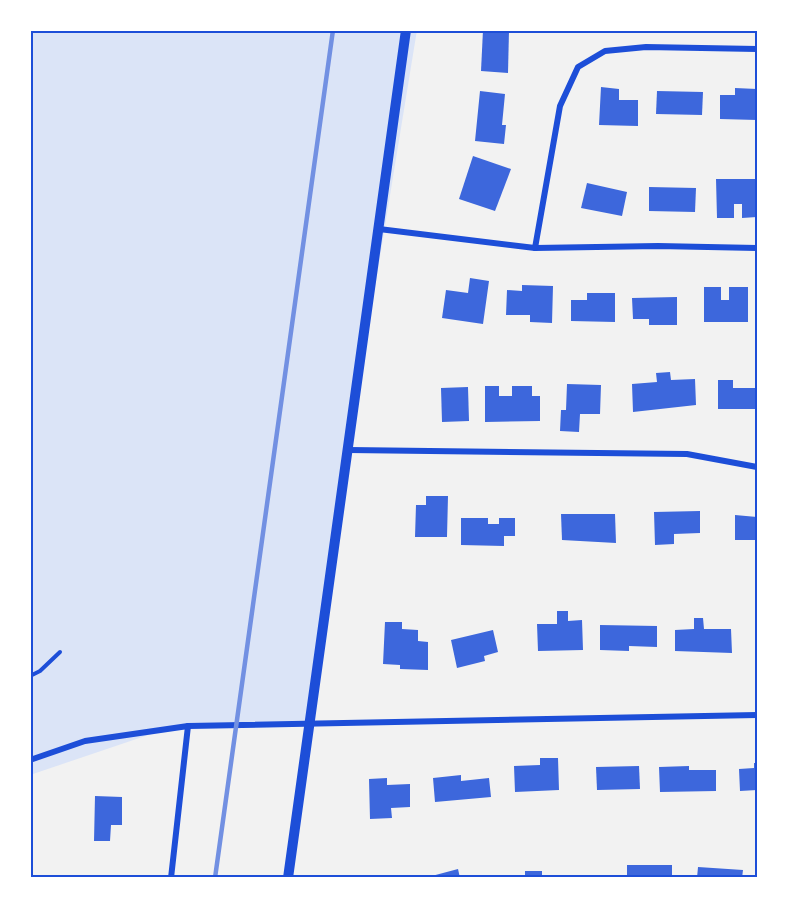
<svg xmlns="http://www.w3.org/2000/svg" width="787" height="908" font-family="'DejaVu Sans',sans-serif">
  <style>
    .green { fill: #dbe4f7 }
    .building { fill: #3d67dc }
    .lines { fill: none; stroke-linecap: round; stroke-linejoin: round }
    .service { stroke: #1d4ed8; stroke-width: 4 }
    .minor { stroke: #1d4ed8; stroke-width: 6 }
    .secondary { stroke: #1d4ed8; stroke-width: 10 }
    .rail { stroke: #7290e2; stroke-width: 4.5 }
    .neatline { fill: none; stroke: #1d4ed8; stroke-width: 2 }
  </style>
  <rect width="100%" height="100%" fill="#f2f2f2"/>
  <!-- green -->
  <path class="green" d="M30 30H417L325 594 310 726 163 730 30 775Z"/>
  <!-- building -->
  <g class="building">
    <path d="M483 30H509L508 73 481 71Z"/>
    <path d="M601 87 619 89V100H638V126L599 125Z"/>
    <path d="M735 88 757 89V120L720 119V95H735Z"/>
    <path d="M480 91 505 94 502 125H506L504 144 475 141Z"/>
    <path d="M657 91 703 92 702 115 656 114Z"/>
    <path d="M473 156 511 169 495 211 459 199Z"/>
    <path d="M716 179H757V217L742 218V204H734V218H717Z"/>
    <path d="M587 183 627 192 622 216 581 208Z"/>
    <path d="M649 187 696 188 695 212 649 211Z"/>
    <path d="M470 278 489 281 483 324 442 318 446 290 468 293Z"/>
    <path d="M522 285 553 286 552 323 530 322V315H506L507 290 522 291Z"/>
    <path d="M704 287H721V300H729V287H748V322H704Z"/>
    <path d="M587 293H615V322L571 321V300H587Z"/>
    <path d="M677 297V325H649V319H633L632 298Z"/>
    <path d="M670 372 671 380 695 379 696 405 633 412 632 384 657 382 656 373Z"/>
    <path d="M718 380H733V388H757V409H718Z"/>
    <path d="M567 384 601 385 600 414H580L579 432 560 431 561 410H566Z"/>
    <path d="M485 386H499V396H512V386H532V396H540V421L485 422Z"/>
    <path d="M468 387 469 421 442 422 441 388Z"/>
    <path d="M426 496H448L447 537H415L416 505H426Z"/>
    <path d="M700 511V533L674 534V544L655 545 654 512Z"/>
    <path d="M561 514H615L616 543 562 540Z"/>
    <path d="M735 515 757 517V540H735Z"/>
    <path d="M461 518H488V524H499V518H515V536H504V546L461 545Z"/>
    <path d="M557 611H568V621L582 620 583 650 538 651 537 624H557Z"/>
    <path d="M694 618H703L704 629H731L732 653 675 651V630L694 629Z"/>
    <path d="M385 622H402V629L418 630V641L428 642V670L400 669V665L383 664Z"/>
    <path d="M600 625 657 626V647L629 646V651L600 650Z"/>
    <path d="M493 630 498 652 484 656 485 661 457 668 451 640Z"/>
    <path d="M540 758H558L559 790 515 792 514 766 540 765Z"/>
    <path d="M754 763H757V790L740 791 739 769 754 768Z"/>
    <path d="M639 766 640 789 597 790 596 767Z"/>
    <path d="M689 766V770H716V791L660 792 659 767Z"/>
    <path d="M461 775V781L489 778 491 797 435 802 433 778Z"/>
    <path d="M387 778V785L410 784V807L391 808 392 818 370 819 369 779Z"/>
    <path d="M95 796 122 797V825H111L110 841H94Z"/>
    <rect x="627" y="865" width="45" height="13"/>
    <path d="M698 867 743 870 742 878H697Z"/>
    <path d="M458 869 460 878H428V877Z"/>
    <rect x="525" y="871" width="17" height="7"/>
  </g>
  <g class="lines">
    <!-- service -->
    <path class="service" d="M30 676 40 671 60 652"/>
    <!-- minor -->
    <g class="minor">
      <path d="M379 229 535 248 658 246 757 248"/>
      <path d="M535 248 560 106 578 67 605 51 646 47 757 49"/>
      <path d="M349 450 687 454 757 467"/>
      <path d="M30 760 85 741 188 726 757 715"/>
      <path d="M171 878 188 726"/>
    </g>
    <!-- secondary -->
    <path class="secondary" d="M288 878 406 30"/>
    <!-- rail -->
    <path class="rail" d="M215 878 333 30"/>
  </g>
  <!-- border -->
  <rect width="787" height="908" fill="none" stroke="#ffffff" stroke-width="63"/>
  <rect x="32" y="32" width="724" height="844" class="neatline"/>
</svg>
